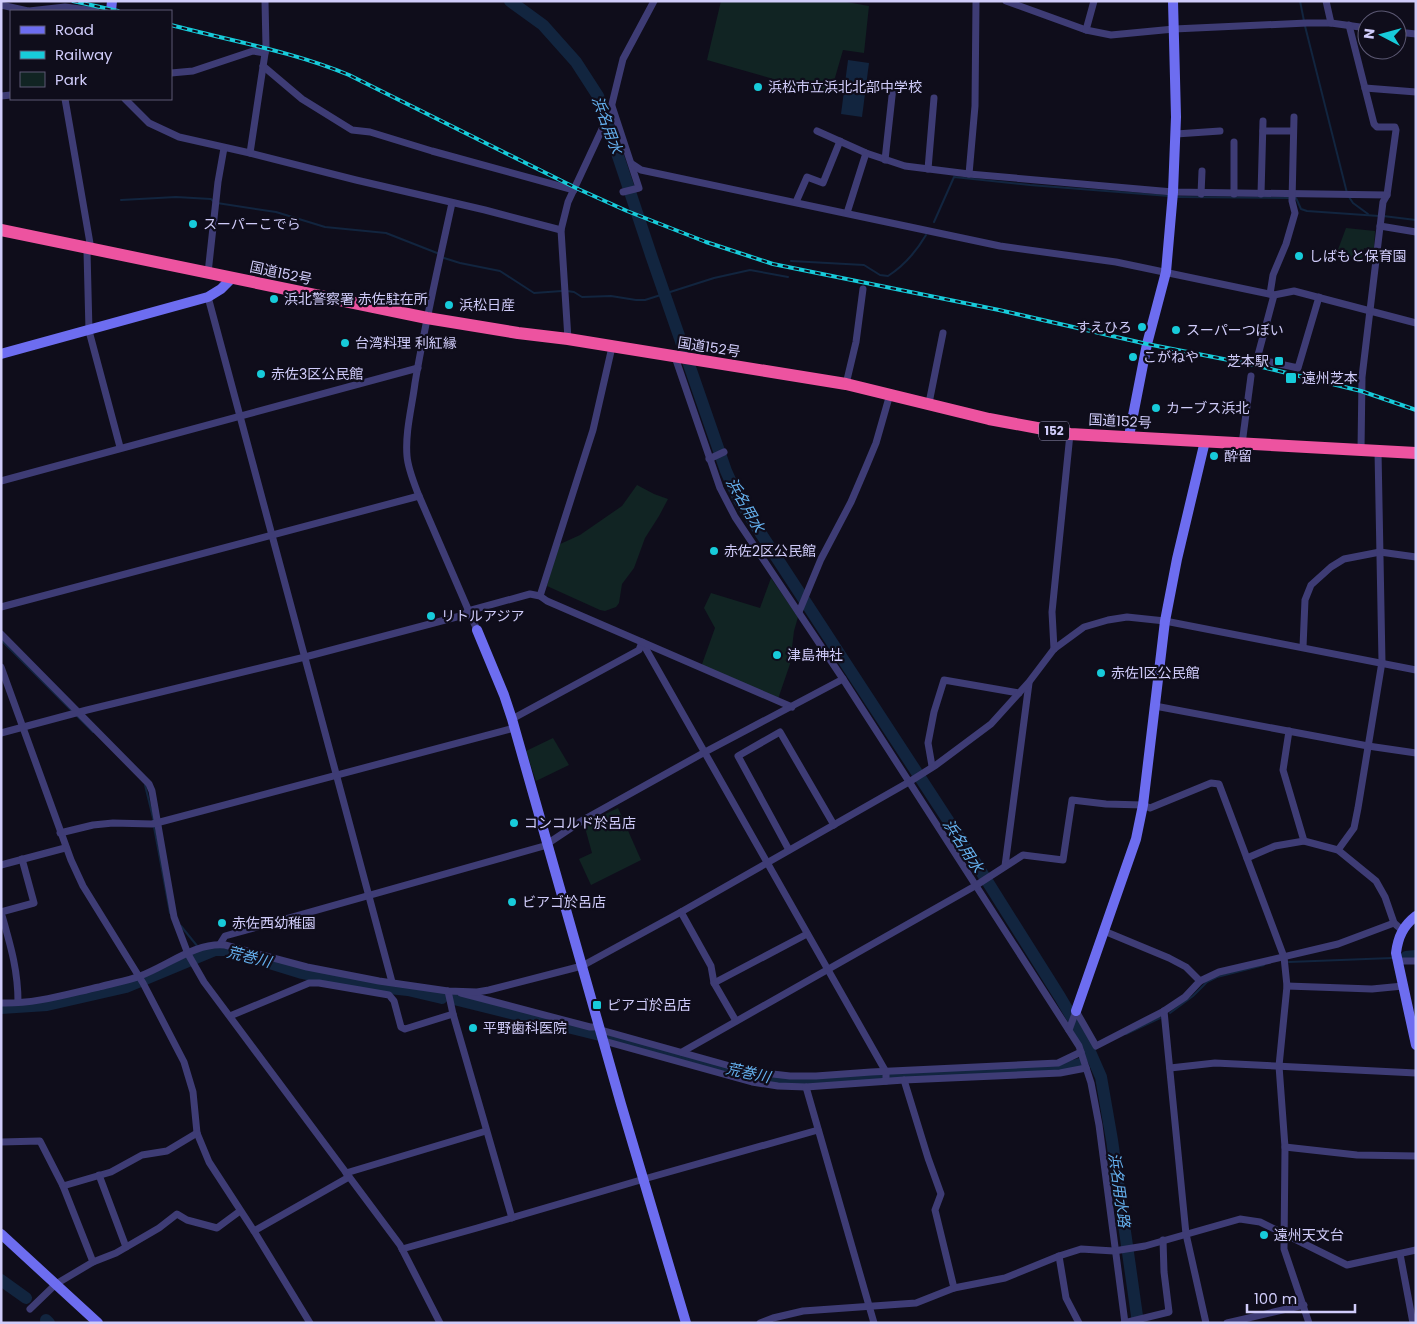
<svg xmlns="http://www.w3.org/2000/svg" width="1417" height="1324" font-family="Poppins,'Noto Sans JP',sans-serif">
  <style>
    .green { fill: #112423 }
    .water { fill: #12253f }
    .lines { fill: none; stroke-linecap: round; stroke-linejoin: round }
    .stream { stroke: #12253f; stroke-width: 2 }
    .river { stroke: #12253f; stroke-width: 12 }
    .street { stroke: #3e3c75; stroke-width: 7 }
    .secondary { stroke: #6d6df0; stroke-width: 10 }
    .highway { stroke: #ed53a0; stroke-width: 12 }
    .rail-casing { stroke: #17cbda; stroke-width: 4 }
    .rail { stroke: #0f0d1b; stroke-width: 2; stroke-dasharray: 5.5; stroke-linecap: butt }
    .poi-dot { fill: #17cbda; stroke: #0f0d1b; stroke-width: 2 }
    .labels { text-anchor: middle; stroke-width: 4.5; stroke-linejoin: round; paint-order: stroke }
    .shield { fill: #0f0d1b; stroke: #9693b7; stroke-width: 1 }
    .shield-label { font-size: 12px; font-weight: bold; fill: #d0ccfa }
    .poi-label { font-size: 14px; fill: #d0ccfa; stroke: #0f0d1b; text-anchor: start }
    .street-label { font-size: 14px; fill: #d0ccfa; stroke: #0f0d1b }
    .water-label { font-size: 15px; font-style: italic; fill: #65b1ef; stroke: #0f0d1b }
  </style>
  <rect width="100%" height="100%" fill="#0f0d1b"/>
  <!-- green -->
  <g class="green">
    <path d="M721 1H841L869 6 864 53 843 50 830 95 707 60Z"/>
    <path d="M1346 228 1375 231 1374 250 1364 248 1362 259 1336 255Z"/>
    <path d="M637 485 654 494 668 499 659 516 645 538 634 568 622 584 619 603 616 607 605 611 600 610 547 586 558 545 580 535 622 506Z"/>
    <path d="M771 578 798 617 794 631 790 664 778 699 701 667 715 628 704 608 711 593 760 608Z"/>
    <path d="M553 738 569 765 536 781 526 751Z"/>
    <path d="M618 808 641 860 591 885 579 859 592 853 584 824Z"/>
  </g>
  <!-- water -->
  <path class="water" d="M848 60 869 63 862 117 841 114Z"/>
  <g class="lines">
    <!-- stream -->
    <g class="stream">
      <path d="M1300 1 1304 21"/>
      <path d="M1305 26 1347 193"/>
      <path d="M1176 197 1289 198"/>
      <path d="M1349 197 1353 203 1368 214"/>
      <path d="M1294 198H1296L1301 209 1307 211 1379 216"/>
      <path d="M121 200 176 197 211 199 213 201"/>
      <path d="M217 203 276 212 325 227 386 233 437 253"/>
      <path d="M1383 216 1416 220"/>
      <path d="M934 222 954 177 1030 185 1169 196"/>
      <path d="M444 258 460 263 500 271 534 293 562 291"/>
      <path d="M791 261 864 265 880 275 888 276C905 265 916 252 926 235"/>
      <path d="M567 291 574 292 582 297 611 296 636 300H645L714 278 750 270 788 277"/>
      <path d="M1 640 72 711"/>
      <path d="M77 716 93 732"/>
      <path d="M145 785 154 822"/>
      <path d="M154 827 170 913"/>
      <path d="M181 926 198 947"/>
      <path d="M1289 962 1392 958"/>
      <path d="M1170 1013 1193 996 1207 982 1217 977 1264 965"/>
      <path d="M1126 1034 1160 1018"/>
      <path d="M1090 1051 1097 1048"/>
    </g>
    <!-- river -->
    <g class="river">
      <path d="M510 1 543 25 576 62 598 96 651 255 726 471 739 500 972 857 1060 997 1083 1036 1101 1077 1112 1140 1138 1323"/>
      <path d="M1406 957 1416 956"/>
      <path d="M454 999 608 1037 724 1070 770 1080H820L1011 1070H1060L1080 1064"/>
      <path d="M1 1008 47 1005 126 987 215 950H227L302 973 351 984 408 990 442 998"/>
      <path d="M1 1280 26 1298"/>
      <path d="M46 1320 49 1323"/>
    </g>
    <!-- street -->
    <g class="street">
      <path d="M1006 1 1086 30 1111 35 1174 29 1307 23H1331L1367 28"/>
      <path d="M1326 1 1331 23"/>
      <path d="M1 5 28 11"/>
      <path d="M29 11 65 7 96 11"/>
      <path d="M1349 25 1374 124 1377 127H1395L1396 130 1387 195 1383 202 1362 377 1361 450"/>
      <path d="M1086 30 1094 1"/>
      <path d="M1397 32 1416 34"/>
      <path d="M263 66 302 99 352 130 370 132 432 151 574 190"/>
      <path d="M171 73 193 71 253 51 265 53"/>
      <path d="M1365 88 1416 92"/>
      <path d="M1 96 11 95"/>
      <path d="M65 99 91 249 87 251 89 331 120 447"/>
      <path d="M125 99 149 123 179 137 250 153 356 180 485 210 561 230"/>
      <path d="M612 106 639 188 623 192"/>
      <path d="M817 131 866 153 905 166 969 174 1173 192 1387 195"/>
      <path d="M1263 131H1293"/>
      <path d="M1176 134 1220 131"/>
      <path d="M250 153 266 47 265 1"/>
      <path d="M885 160 893 87"/>
      <path d="M632 164 641 170 1000 246 1116 262 1274 295 1294 291 1416 323"/>
      <path d="M928 169 934 98"/>
      <path d="M969 174 975 106 976 1"/>
      <path d="M1201 194 1202 171"/>
      <path d="M1234 194V142"/>
      <path d="M1261 194 1263 121"/>
      <path d="M796 202 807 177 823 183 840 141"/>
      <path d="M452 203C439 263 425 323 415 383 412 407 405 432 407 456 408 469 414 483 419 496L477 630"/>
      <path d="M847 213 866 153"/>
      <path d="M1380 226 1416 232"/>
      <path d="M208 273 218 182 224 148"/>
      <path d="M1270 294 1273 275 1286 244 1295 213 1292 201 1294 117"/>
      <path d="M1274 295 1257 359 1298 368 1319 297"/>
      <path d="M208 297 392 982"/>
      <path d="M568 339 561 230 568 202 610 112 623 59 654 1"/>
      <path d="M675 357 720 488 735 517 843 679 1079 1046 1091 1083 1099 1125 1125 1323"/>
      <path d="M846 384 856 342 863 289"/>
      <path d="M929 403 943 333"/>
      <path d="M1242 444 1251 376"/>
      <path d="M709 459 724 452"/>
      <path d="M1 481 418 368"/>
      <path d="M540 596 593 430 612 347"/>
      <path d="M1 607 419 496"/>
      <path d="M799 612 821 559 851 502 866 467 876 443 890 394"/>
      <path d="M1 634 149 784 152 791 174 917 188 954 204 982 400 1245 440 1323"/>
      <path d="M1303 647 1305 600 1311 585 1331 567 1344 559 1380 552 1416 557"/>
      <path d="M1054 649 1052 612 1070 434"/>
      <path d="M1 667 71 860 83 886 143 983 184 1062 193 1092 197 1133 209 1162 254 1231 310 1323"/>
      <path d="M1155 706 1368 746 1416 753"/>
      <path d="M512 719 639 650 642 642 886 1072V1081"/>
      <path d="M1289 731 1283 770 1304 841"/>
      <path d="M1 733 87 710 305 657 464 615 468 611 530 594 540 596 547 601 792 707"/>
      <path d="M932 766 928 743 934 712 944 680 1019 693"/>
      <path d="M60 833 93 825 113 823 152 824 164 821 514 728"/>
      <path d="M789 850 738 756 780 732 834 825"/>
      <path d="M1338 850 1354 828 1358 808 1382 662 1378 451"/>
      <path d="M1247 858 1275 846 1304 841 1338 850 1376 881 1385 897 1394 923 1402 930"/>
      <path d="M1 865 65 848"/>
      <path d="M1005 866 1029 683"/>
      <path d="M681 912 711 966 714 983 736 1021"/>
      <path d="M1104 931 1169 958 1186 967 1200 981"/>
      <path d="M220 944 225 936 544 846 583 820 705 752 843 679"/>
      <path d="M1398 961H1416"/>
      <path d="M714 983 807 934"/>
      <path d="M1287 986 1372 989 1403 986"/>
      <path d="M448 991 453 1014 512 1218"/>
      <path d="M461 993 590 1027H600"/>
      <path d="M18 1002C18 969 10 944 1 912L34 903 22 859"/>
      <path d="M1 1003C35 1004 67 994 99 987 113 983 127 981 140 976 167 966 196 942 225 945L307 967 379 981 448 991 477 992 489 990 582 966 681 912 909 782 936 765 991 724 1029 682 1054 649 1084 627 1108 620 1127 617 1165 621 1416 670"/>
      <path d="M1076 1011 1096 1046 1164 1011 1185 997 1200 981 1219 972 1338 944 1394 923"/>
      <path d="M1164 1011 1186 1234 1206 1323"/>
      <path d="M230 1016 309 983H319L389 995 394 1001 401 1027 405 1029 453 1014"/>
      <path d="M601 1030 748 1071 790 1076H816L871 1072 1058 1063 1081 1052"/>
      <path d="M1069 1030 1076 1011"/>
      <path d="M604 1041 752 1082 778 1086 806 1087 904 1080 1060 1073 1086 1068"/>
      <path d="M682 1052 975 886 1023 855 1063 860 1072 800 1106 804 1143 805 1150 808 1211 783 1219 784 1284 957 1287 986 1279 1066 1285 1147 1284 1249 1309 1323"/>
      <path d="M1170 1068 1215 1063 1416 1073"/>
      <path d="M904 1080 928 1158 941 1194 935 1210 954 1288"/>
      <path d="M806 1087 874 1323"/>
      <path d="M1 1142 40 1141 63 1186 111 1172 142 1155 167 1151 197 1133"/>
      <path d="M1285 1147 1357 1155 1416 1156"/>
      <path d="M346 1173 486 1131"/>
      <path d="M99 1175 126 1247"/>
      <path d="M63 1186 93 1262"/>
      <path d="M254 1231 349 1177"/>
      <path d="M402 1249 477 1228 644 1179 818 1130"/>
      <path d="M1400 1254 1413 1323"/>
      <path d="M1059 1256 1066 1298 1079 1323"/>
      <path d="M30 1309 56 1284 93 1262 116 1253 159 1228 177 1214 187 1220 217 1228 240 1211"/>
      <path d="M760 1323 773 1318 803 1311 916 1303 954 1288 1005 1278 1059 1256 1081 1249 1114 1251 1145 1246 1240 1219 1260 1222 1347 1265 1416 1250"/>
      <path d="M1124 1323 1169 1312 1164 1272 1163 1240"/>
      <path d="M1227 1323 1304 1305"/>
    </g>
    <!-- secondary -->
    <g class="secondary">
      <path d="M111 11 112 1"/>
      <path d="M1 354 208 297 221 289 232 278"/>
      <path d="M1129 436 1147 344 1166 272 1173 192 1176 117 1173 1"/>
      <path d="M477 630 504 695 512 719 621 1104 686 1323"/>
      <path d="M1416 916C1403 926 1398 937 1396 953L1416 1045"/>
      <path d="M1076 1011 1136 839 1143 805 1165 621 1177 559 1205 441"/>
      <path d="M1 1234 98 1323"/>
    </g>
    <!-- highway -->
    <path class="highway" d="M1 230 427 318 518 333 568 339 846 384 989 419 1070 434 1416 453"/>
    <defs>
      <g id="rail">
        <path d="M73 1 118 11"/>
        <path d="M171 25C231 41 291 51 349 75L576 188 627 211 706 242 773 264 999 310 1147 344 1254 365 1361 391 1416 410"/>
      </g>
    </defs>
    <!-- rail casing -->
    <use href="#rail" class="rail-casing"/>
    <!-- rail -->
    <use href="#rail" class="rail"/>
  </g>
  <!-- markers -->
  <g class="poi-dot">
    <circle cx="758" cy="87" r="5"/>
    <circle cx="193" cy="224" r="5"/>
    <circle cx="1299" cy="256" r="5"/>
    <circle cx="274" cy="299" r="5"/>
    <circle cx="449" cy="305" r="5"/>
    <circle cx="1142" cy="327" r="5"/>
    <circle cx="1176" cy="330" r="5"/>
    <circle cx="345" cy="343" r="5"/>
    <circle cx="1133" cy="357" r="5"/>
    <rect x="1274" y="356" width="10" height="10" rx="2.5"/>
    <circle cx="261" cy="374" r="5"/>
    <rect x="1285" y="372" width="12" height="12" rx="2.5"/>
    <circle cx="1156" cy="408" r="5"/>
    <circle cx="1214" cy="456" r="5"/>
    <circle cx="714" cy="551" r="5"/>
    <circle cx="431" cy="616" r="5"/>
    <circle cx="777" cy="655" r="5"/>
    <circle cx="1101" cy="673" r="5"/>
    <circle cx="514" cy="823" r="5"/>
    <circle cx="512" cy="902" r="5"/>
    <circle cx="222" cy="923" r="5"/>
    <rect x="592" y="1000" width="10" height="10" rx="2.5"/>
    <circle cx="473" cy="1028" r="5"/>
    <circle cx="1264" cy="1235" r="5"/>
  </g>
  <g class="labels">
    <!-- shield labels -->
    <rect class="shield" x="1039" y="421.5" width="30" height="19" rx="4"/>
    <g class="shield-label">
      <text x="1054" y="435">152</text>
    </g>
    <!-- poi labels -->
    <g class="poi-label">
      <text x="768" y="92">浜松市立浜北北部中学校</text>
      <text x="203" y="229">スーパーこでら</text>
      <text x="1309" y="261">しばもと保育園</text>
      <text x="284" y="304">浜北警察署 赤佐駐在所</text>
      <text x="459" y="310">浜松日産</text>
      <text x="1132" y="332" text-anchor="end">すえひろ</text>
      <text x="1186" y="335">スーパーつぼい</text>
      <text x="355" y="348">台湾料理 利紅縁</text>
      <text x="1143" y="362">こがねや</text>
      <text x="1269" y="366" text-anchor="end">芝本駅</text>
      <text x="271" y="379">赤佐3区公民館</text>
      <text x="1302" y="383">遠州芝本</text>
      <text x="1166" y="413">カーブス浜北</text>
      <text x="1224" y="461">酔留</text>
      <text x="724" y="556">赤佐2区公民館</text>
      <text x="441" y="621">リトルアジア</text>
      <text x="787" y="660">津島神社</text>
      <text x="1111" y="678">赤佐1区公民館</text>
      <text x="524" y="828">コンコルド於呂店</text>
      <text x="522" y="907">ビアゴ於呂店</text>
      <text x="232" y="928">赤佐西幼稚園</text>
      <text x="607" y="1010">ピアゴ於呂店</text>
      <text x="483" y="1033">平野歯科医院</text>
      <text x="1274" y="1240">遠州天文台</text>
    </g>
    <!-- street labels -->
    <g class="street-label">
      <text transform="translate(281 273) rotate(12)" y="5">国道152号</text>
      <text transform="translate(709 347) rotate(9)" y="5">国道152号</text>
      <text transform="translate(1120 421) rotate(3)" y="5">国道152号</text>
    </g>
    <!-- water labels -->
    <g class="water-label">
      <text transform="translate(607 125) rotate(70)" y="5">浜名用水</text>
      <text transform="translate(745 505) rotate(60)" y="5">浜名用水</text>
      <text transform="translate(963 846) rotate(57)" y="5">浜名用水</text>
      <text transform="translate(249 957) rotate(14)" y="5">荒巻川</text>
      <text transform="translate(748 1073) rotate(12)" y="5">荒巻川</text>
      <text transform="translate(1119 1190) rotate(82)" y="5">浜名用水路</text>
    </g>
  </g>
  <!-- border -->
  <rect width="1417" height="1324" fill="none" stroke="#d0ccfa" stroke-width="5"/>
  <!-- legend -->
  <rect x="10" y="10" width="162" height="90" fill="#0f0d1b" stroke="#5c5974"/>
  <rect x="20" y="26" width="25" height="8" fill="#6d6df0" stroke="#5c5974"/>
  <text x="55" y="35" font-size="15" fill="#d0ccfa">Road</text>
  <rect x="20" y="51" width="25" height="8" fill="#17cbda" stroke="#5c5974"/>
  <text x="55" y="60" font-size="15" fill="#d0ccfa">Railway</text>
  <rect x="20" y="72" width="25" height="15" fill="#112423" stroke="#5c5974"/>
  <text x="55" y="85" font-size="15" fill="#d0ccfa">Park</text>
  <!-- north arrow -->
  <g transform="translate(1382 35) rotate(276)"><circle r="24" fill="#0f0d1b" stroke="#5c5974"/>
  <path d="M0-4L9 19L0 12L-9 19Z" fill="#17cbda"/>
  <text y="-8" font-size="14" font-weight="bold" text-anchor="middle" fill="#d0ccfa">N</text>
  </g>
  <!-- scale -->
  <path d="M1247 1304v8h108v-8" fill="none" stroke="#d0ccfa" stroke-width="2.5"/>
  <text x="1254" y="1304" font-size="15" fill="#d0ccfa" stroke="#0f0d1b" stroke-width="4" paint-order="stroke">100 m</text>
</svg>
